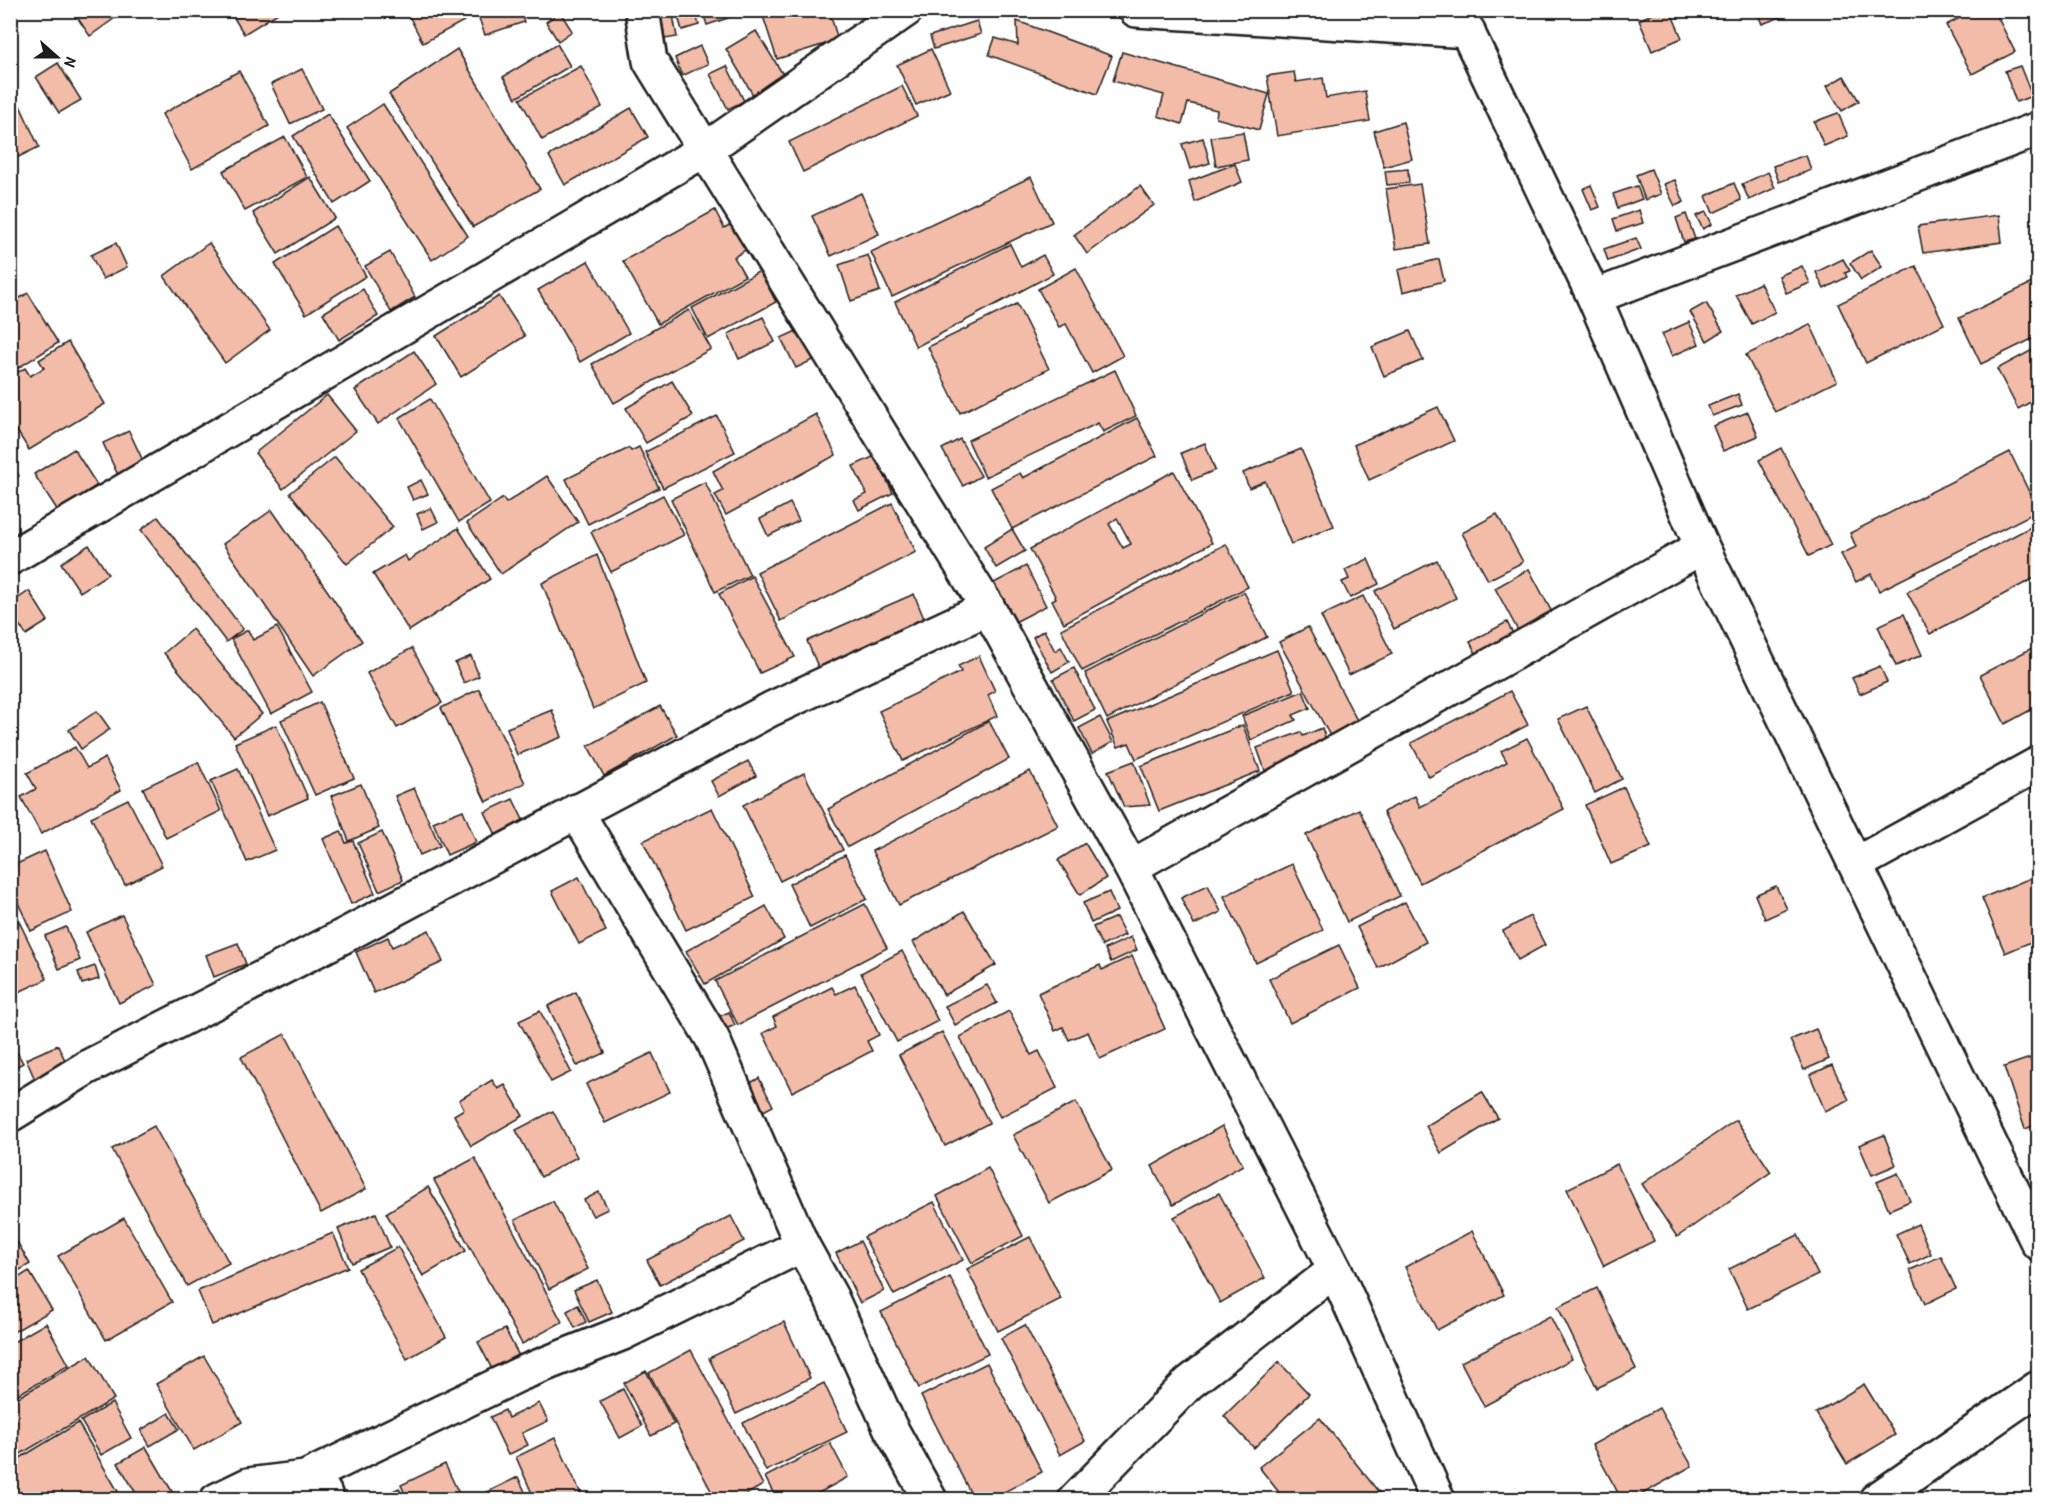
<svg xmlns="http://www.w3.org/2000/svg" width="2049" height="1510" font-family="'Patrick Hand',sans-serif">
  <style>
    .building { fill: #f3bca8; stroke: #1c1c1c; stroke-width: 1.5; fill-rule: evenodd }
    .lines { fill: none; stroke-linecap: round; stroke-linejoin: round }
    .minor-casing { stroke: #1c1c1c; stroke-width: 38 }
    .minor { stroke: #fff; stroke-width: 33 }
  </style>
  <rect width="100%" height="100%" fill="#fff"/>
  <filter id="ink" filterUnits="userSpaceOnUse"><feTurbulence type="fractalNoise" baseFrequency=".0167" numOctaves="2"/><feDisplacementMap in="SourceGraphic" scale="12" xChannelSelector="R" yChannelSelector="G"/><feConvolveMatrix kernelMatrix="1 2 1 2 8 2 1 2 1" color-interpolation-filters="sRGB"/></filter>
  <g filter="url(#ink)">
    <!-- building -->
    <g class="building">
      <path d="M72 10H126L90 36Z"/>
      <path d="M229 10H283L244 34Z"/>
      <path d="M406 10H459L464 21 423 43Z"/>
      <path d="M476 10H520L524 22 485 35Z"/>
      <path d="M660 10H672L677 37 665 39Z"/>
      <path d="M676 10H695L699 25 682 30Z"/>
      <path d="M702 10H726L728 18 707 25Z"/>
      <path d="M761 10H829L838 40 777 59Z"/>
      <path d="M1659 10H1670L1682 38 1652 51 1639 20Z"/>
      <path d="M1762 10H1785L1786 15 1762 24 1757 12Z"/>
      <path d="M1975 10H1994L2015 52 1972 74 1946 25Z"/>
      <path d="M560 12 572 31 558 41 546 22Z"/>
      <path d="M977 21 981 34 934 49 930 36Z"/>
      <path d="M1017 21 1112 56 1097 94 989 55 995 38 1018 45Z"/>
      <path d="M756 31 784 76 753 95 726 49Z"/>
      <path d="M557 44 570 66 516 98 503 77Z"/>
      <path d="M700 46 708 64 682 76 675 58Z"/>
      <path d="M457 49 540 189 473 227 389 94Z"/>
      <path d="M931 49 950 90 916 105 897 65Z"/>
      <path d="M1122 52 1269 94 1259 130 1216 118 1217 110 1188 103 1182 124 1158 116 1164 95 1113 81Z"/>
      <path d="M58 63 81 100 59 113 36 77Z"/>
      <path d="M581 66 602 107 542 140 520 99Z"/>
      <path d="M727 66 744 101 728 109 710 74Z"/>
      <path d="M2020 66 2032 96 2016 102 2005 71Z"/>
      <path d="M302 69 322 109 290 124 271 84Z"/>
      <path d="M239 71 269 126 192 169 162 114Z"/>
      <path d="M1294 72 1296 82 1323 78 1326 98 1365 91 1370 121 1277 136 1267 76Z"/>
      <path d="M1844 76 1859 101 1842 111 1827 86Z"/>
      <path d="M902 86 917 116 803 172 789 142Z"/>
      <path d="M12 88 39 147 10 161V89Z"/>
      <path d="M383 104 468 236 432 260 347 128Z"/>
      <path d="M631 108 648 137 565 185 549 156Z"/>
      <path d="M1838 113 1848 136 1824 146 1814 122Z"/>
      <path d="M328 114 370 181 334 204 293 136Z"/>
      <path d="M1403 122 1412 159 1384 167 1374 131Z"/>
      <path d="M1243 132 1248 160 1216 166 1211 137Z"/>
      <path d="M285 137 307 177 245 211 223 171Z"/>
      <path d="M1203 138 1210 163 1190 169 1182 144Z"/>
      <path d="M1806 155 1811 170 1779 182 1773 166Z"/>
      <path d="M1235 164 1242 182 1195 202 1189 181Z"/>
      <path d="M1408 169 1409 183 1387 185 1385 171Z"/>
      <path d="M1651 169 1661 194 1645 200 1636 175Z"/>
      <path d="M1768 172 1775 188 1749 200 1742 184Z"/>
      <path d="M310 177 335 218 278 254 253 213Z"/>
      <path d="M1031 177 1052 222 892 297 871 252Z"/>
      <path d="M1675 180 1684 202 1675 206 1664 184Z"/>
      <path d="M1734 183 1741 200 1713 213 1706 196Z"/>
      <path d="M1420 184 1430 244 1396 249 1386 189Z"/>
      <path d="M1591 185 1600 207 1592 210 1583 189Z"/>
      <path d="M1140 186 1154 205 1087 254 1074 235Z"/>
      <path d="M1637 186 1642 199 1618 208 1613 194Z"/>
      <path d="M861 193 879 234 831 256 812 216Z"/>
      <path d="M715 210 724 228 733 223 747 249 734 257 745 276 658 324 623 261Z"/>
      <path d="M1639 210 1643 223 1617 231 1613 219Z"/>
      <path d="M1706 212 1712 224 1703 229 1696 216Z"/>
      <path d="M1686 214 1695 239 1684 242 1676 218Z"/>
      <path d="M1999 215 2002 242 1923 253 1918 226Z"/>
      <path d="M335 226 366 276 306 314 275 264Z"/>
      <path d="M1636 238 1641 249 1608 261 1604 249Z"/>
      <path d="M116 243 127 267 103 279 91 255Z"/>
      <path d="M209 243 270 330 225 363 164 276Z"/>
      <path d="M1010 244 1021 267 1043 255 1053 274 916 347 895 302Z"/>
      <path d="M1871 250 1882 267 1861 280 1850 263Z"/>
      <path d="M390 252 415 297 391 312 365 266Z"/>
      <path d="M868 255 880 291 851 301 839 265Z"/>
      <path d="M1439 259 1444 281 1403 292 1398 270Z"/>
      <path d="M1843 259 1850 271 1845 273 1847 277 1824 289 1816 272Z"/>
      <path d="M588 261 629 333 580 362 538 290Z"/>
      <path d="M1802 266 1810 283 1786 293 1779 276Z"/>
      <path d="M1916 266 1944 324 1866 363 1838 304Z"/>
      <path d="M1076 268 1123 356 1092 373 1066 324 1059 327 1038 289Z"/>
      <path d="M760 271 776 302 708 339 692 308Z"/>
      <path d="M2038 280V336L1981 364 1959 318Z"/>
      <path d="M1760 283 1775 312 1752 324 1736 295Z"/>
      <path d="M363 289 378 316 339 340 323 313Z"/>
      <path d="M28 293 58 343 10 373V304Z"/>
      <path d="M499 296 525 336 461 377 436 336Z"/>
      <path d="M1706 303 1723 331 1707 341 1690 312Z"/>
      <path d="M1017 304 1049 369 960 413 928 347Z"/>
      <path d="M689 310 711 349 614 403 592 364Z"/>
      <path d="M763 317 775 342 739 359 728 334Z"/>
      <path d="M1689 322 1699 344 1672 356 1662 334Z"/>
      <path d="M1810 324 1837 381 1775 412 1746 355Z"/>
      <path d="M801 329 815 359 796 368 781 338Z"/>
      <path d="M1410 331 1423 360 1384 376 1372 347Z"/>
      <path d="M68 342 105 404 29 450 10 420V377L25 368 30 376 44 368 39 360Z"/>
      <path d="M2038 347V398L2018 409 1997 369Z"/>
      <path d="M414 351 436 384 378 424 355 390Z"/>
      <path d="M1115 370 1136 416 1103 432 1098 423 985 477 968 440Z"/>
      <path d="M672 381 693 416 646 443 626 408Z"/>
      <path d="M1738 394 1742 405 1712 416 1708 406Z"/>
      <path d="M327 395 356 431 283 489 255 453Z"/>
      <path d="M430 399 490 503 459 522 399 418Z"/>
      <path d="M1438 407 1454 441 1369 480 1354 445Z"/>
      <path d="M1748 412 1758 436 1723 451 1713 426Z"/>
      <path d="M816 414 836 455 726 515 715 495 723 491 713 471Z"/>
      <path d="M717 416 735 452 663 488 645 452Z"/>
      <path d="M1137 418 1157 456 1012 529 991 488 1020 473 1023 478Z"/>
      <path d="M129 431 144 463 118 475 103 443Z"/>
      <path d="M960 439 981 476 963 486 942 449Z"/>
      <path d="M1205 443 1215 470 1192 480 1181 453Z"/>
      <path d="M639 447 659 488 588 524 566 479 629 448 631 451Z"/>
      <path d="M1781 448 1831 545 1809 556 1759 460Z"/>
      <path d="M74 449 97 485 58 511 34 474Z"/>
      <path d="M1301 449 1334 526 1291 544 1265 481 1249 488 1243 473Z"/>
      <path d="M2010 452 2038 511 1879 591 1871 574 1856 582 1841 554 1856 547 1850 533Z"/>
      <path d="M875 456 893 493 859 510 854 500 867 494 853 466Z"/>
      <path d="M335 457 393 527 347 564 290 493Z"/>
      <path d="M10 461 19 476 10 482Z"/>
      <path d="M1174 471 1212 543 1064 623 1052 600 1056 598 1030 549ZM1117 518 1131 544 1123 548 1109 524Z"/>
      <path d="M547 476 578 522 501 574 467 523 503 498 506 503Z"/>
      <path d="M421 480 428 494 413 500 407 487Z"/>
      <path d="M705 482 750 575 715 592 671 499Z"/>
      <path d="M663 495 684 535 611 572 591 532Z"/>
      <path d="M790 503 799 521 768 536 760 519Z"/>
      <path d="M892 503 916 552 781 621 757 572Z"/>
      <path d="M431 508 438 522 423 529 417 514Z"/>
      <path d="M272 510 362 641 313 676 223 544Z"/>
      <path d="M1497 514 1523 562 1488 580 1462 533Z"/>
      <path d="M158 517 243 629 226 642 141 530Z"/>
      <path d="M2038 523V576L1930 634 1907 592Z"/>
      <path d="M458 528 490 579 409 631 373 574 405 555 408 561Z"/>
      <path d="M1012 529 1025 551 996 568 984 547Z"/>
      <path d="M1226 544 1248 587 1082 671 1061 629Z"/>
      <path d="M89 545 108 574 80 592 61 563Z"/>
      <path d="M597 555 646 683 593 709 542 583Z"/>
      <path d="M1368 559 1379 584 1350 598 1342 582 1349 579 1345 570Z"/>
      <path d="M1437 560 1456 598 1394 629 1375 591Z"/>
      <path d="M1026 566 1046 606 1013 623 992 584Z"/>
      <path d="M1529 569 1556 620 1522 638 1495 588Z"/>
      <path d="M752 576 795 657 760 673 719 594Z"/>
      <path d="M29 591 48 621 26 635 10 611V604Z"/>
      <path d="M1244 592 1267 637 1107 719 1085 673Z"/>
      <path d="M914 594 925 621 819 669 807 641Z"/>
      <path d="M1363 596 1392 654 1349 675 1321 616Z"/>
      <path d="M1904 614 1922 655 1896 666 1878 626Z"/>
      <path d="M1507 622 1516 640 1479 659 1470 642Z"/>
      <path d="M277 627 312 692 271 714 231 639 248 630 253 640Z"/>
      <path d="M1308 627 1361 728 1334 743 1279 642Z"/>
      <path d="M192 629 262 714 234 737 164 653Z"/>
      <path d="M1044 630 1055 651 1061 647 1069 662 1052 672 1033 637Z"/>
      <path d="M2034 647 2038 656V706L2005 724 1980 675Z"/>
      <path d="M412 648 442 703 397 728 367 673Z"/>
      <path d="M1277 650 1294 691 1136 759 1129 743 1118 747 1107 722Z"/>
      <path d="M471 656 479 676 464 683 455 663Z"/>
      <path d="M979 656 995 691 988 695 997 716 903 761 879 711 961 672 958 666Z"/>
      <path d="M1880 666 1887 682 1860 694 1852 678Z"/>
      <path d="M1074 668 1095 710 1074 721 1053 679Z"/>
      <path d="M479 689 525 783 486 802 441 708Z"/>
      <path d="M1303 691 1310 708 1293 715 1296 720 1251 740 1242 716Z"/>
      <path d="M1510 691 1528 725 1429 777 1411 743Z"/>
      <path d="M320 702 354 778 315 795 281 720Z"/>
      <path d="M660 706 677 735 604 776 588 746Z"/>
      <path d="M1586 706 1622 779 1595 793 1558 719Z"/>
      <path d="M552 710 562 737 517 755 507 728Z"/>
      <path d="M97 711 110 729 81 749 69 730Z"/>
      <path d="M1100 717 1113 742 1092 754 1079 728Z"/>
      <path d="M989 721 1009 759 848 847 828 809Z"/>
      <path d="M276 725 308 798 267 816 235 743Z"/>
      <path d="M1243 725 1260 771 1159 811 1141 766Z"/>
      <path d="M1322 728 1329 748 1266 773 1257 748 1301 732 1303 736Z"/>
      <path d="M1527 738 1564 809 1420 883 1383 812 1415 796 1420 807 1507 762 1501 751Z"/>
      <path d="M75 747 87 768 105 758 121 790 41 834 21 797 36 789 27 773Z"/>
      <path d="M748 761 756 776 719 796 711 781Z"/>
      <path d="M1134 761 1150 805 1124 807 1108 771Z"/>
      <path d="M198 762 221 811 166 838 143 788Z"/>
      <path d="M238 769 275 850 247 862 211 781Z"/>
      <path d="M1030 771 1058 826 899 905 872 851Z"/>
      <path d="M804 773 843 850 780 881 743 805Z"/>
      <path d="M361 784 379 828 349 841 331 796Z"/>
      <path d="M1624 787 1651 847 1611 864 1585 805Z"/>
      <path d="M414 788 440 846 420 855 395 796Z"/>
      <path d="M128 799 162 866 125 885 91 817Z"/>
      <path d="M513 799 526 826 498 839 485 812Z"/>
      <path d="M712 808 755 897 686 930 643 841Z"/>
      <path d="M1359 809 1400 896 1347 922 1306 835Z"/>
      <path d="M463 810 476 842 447 855 433 822Z"/>
      <path d="M341 831 346 843 353 841 375 893 351 904 323 839Z"/>
      <path d="M382 832 403 880 379 891 358 843Z"/>
      <path d="M1085 843 1106 878 1080 895 1058 860Z"/>
      <path d="M45 851 72 912 31 931 10 885V867Z"/>
      <path d="M845 855 867 899 810 928 789 884Z"/>
      <path d="M1292 864 1323 930 1256 963 1224 896Z"/>
      <path d="M2038 875V939L2005 953 1982 898Z"/>
      <path d="M579 877 606 931 579 944 552 891Z"/>
      <path d="M1208 885 1221 912 1194 925 1181 898Z"/>
      <path d="M1776 886 1787 909 1765 919 1755 895Z"/>
      <path d="M1109 892 1117 911 1091 923 1083 903Z"/>
      <path d="M1405 902 1426 942 1378 968 1357 927Z"/>
      <path d="M10 903 47 979 10 996Z"/>
      <path d="M865 904 887 948 738 1025 715 981Z"/>
      <path d="M766 906 784 939 705 984 686 951Z"/>
      <path d="M964 911 996 965 944 995 913 942Z"/>
      <path d="M122 915 156 985 119 1003 86 932Z"/>
      <path d="M1530 916 1545 945 1518 960 1503 931Z"/>
      <path d="M1116 917 1125 935 1102 946 1093 927Z"/>
      <path d="M66 927 80 960 59 969 45 936Z"/>
      <path d="M429 930 443 962 374 993 356 952 388 937 392 947Z"/>
      <path d="M1131 937 1137 950 1111 962 1105 949Z"/>
      <path d="M238 943 246 964 214 977 206 955Z"/>
      <path d="M1339 945 1360 988 1290 1023 1269 979Z"/>
      <path d="M902 951 938 1021 897 1042 861 973Z"/>
      <path d="M1132 956 1165 1029 1100 1059 1088 1032 1069 1040 1063 1027 1055 1031 1038 993 1100 965 1102 970Z"/>
      <path d="M95 966 99 979 82 984 78 972Z"/>
      <path d="M855 985 879 1035 867 1041 872 1051 792 1092 763 1033 777 1026 773 1017 832 987 836 994Z"/>
      <path d="M987 985 997 1003 955 1025 945 1006Z"/>
      <path d="M576 992 605 1053 577 1066 548 1006Z"/>
      <path d="M540 1011 571 1072 551 1082 519 1021Z"/>
      <path d="M1009 1011 1031 1055 1039 1051 1057 1088 1000 1117 960 1037Z"/>
      <path d="M729 1012 735 1025 719 1032 713 1019Z"/>
      <path d="M1816 1029 1829 1059 1804 1070 1790 1040Z"/>
      <path d="M942 1032 989 1123 945 1146 899 1055Z"/>
      <path d="M285 1034 366 1189 321 1213 241 1057Z"/>
      <path d="M10 1040 23 1063 10 1070Z"/>
      <path d="M58 1045 68 1067 36 1082 26 1059Z"/>
      <path d="M652 1053 670 1092 605 1123 586 1084Z"/>
      <path d="M2030 1058 2038 1083V1124L2025 1129 2004 1067Z"/>
      <path d="M1832 1065 1849 1100 1825 1111 1810 1075Z"/>
      <path d="M759 1078 773 1106 758 1114 743 1087Z"/>
      <path d="M492 1080 498 1089 505 1085 523 1116 471 1146 454 1115 464 1109 459 1100Z"/>
      <path d="M1482 1092 1498 1118 1441 1153 1426 1126Z"/>
      <path d="M1076 1102 1112 1170 1049 1203 1013 1135Z"/>
      <path d="M553 1111 577 1157 541 1177 516 1130Z"/>
      <path d="M1736 1120 1771 1172 1677 1237 1642 1184Z"/>
      <path d="M154 1126 229 1263 187 1286 112 1149Z"/>
      <path d="M1222 1126 1243 1165 1173 1205 1152 1166Z"/>
      <path d="M1884 1135 1896 1165 1872 1175 1859 1145Z"/>
      <path d="M475 1158 562 1322 522 1344 434 1180Z"/>
      <path d="M1617 1164 1654 1241 1604 1266 1567 1189Z"/>
      <path d="M988 1168 1023 1236 972 1263 937 1196Z"/>
      <path d="M1898 1173 1910 1201 1889 1210 1877 1182Z"/>
      <path d="M428 1187 466 1251 423 1276 386 1213Z"/>
      <path d="M599 1192 608 1209 593 1216 584 1200Z"/>
      <path d="M1219 1193 1265 1278 1220 1303 1174 1217Z"/>
      <path d="M553 1201 588 1269 549 1289 515 1220Z"/>
      <path d="M934 1202 963 1260 894 1295 864 1237Z"/>
      <path d="M376 1213 390 1247 352 1263 338 1229Z"/>
      <path d="M731 1216 744 1241 660 1285 647 1260Z"/>
      <path d="M124 1218 172 1302 106 1340 58 1256Z"/>
      <path d="M1918 1224 1931 1254 1910 1264 1896 1234Z"/>
      <path d="M10 1230 30 1264 10 1276Z"/>
      <path d="M1472 1231 1504 1295 1437 1330 1405 1267Z"/>
      <path d="M333 1233 348 1267 212 1325 198 1291Z"/>
      <path d="M1798 1235 1818 1275 1748 1309 1729 1269Z"/>
      <path d="M1030 1237 1061 1299 998 1331 967 1269Z"/>
      <path d="M860 1241 884 1291 860 1303 836 1253Z"/>
      <path d="M398 1247 446 1337 407 1359 358 1269Z"/>
      <path d="M1941 1256 1956 1289 1925 1304 1910 1270Z"/>
      <path d="M29 1271 52 1310 10 1334V1283Z"/>
      <path d="M950 1277 988 1354 919 1388 881 1312Z"/>
      <path d="M597 1280 612 1312 589 1322 574 1290Z"/>
      <path d="M1597 1288 1636 1369 1597 1388 1558 1307Z"/>
      <path d="M578 1305 586 1322 575 1328 567 1311Z"/>
      <path d="M1550 1316 1572 1359 1484 1406 1461 1362Z"/>
      <path d="M784 1322 810 1378 736 1414 709 1358Z"/>
      <path d="M46 1323 69 1365 10 1399V1344Z"/>
      <path d="M1025 1325 1085 1441 1060 1455 1001 1338Z"/>
      <path d="M505 1329 520 1358 493 1371 478 1342Z"/>
      <path d="M691 1350 763 1485 737 1500H716L649 1373Z"/>
      <path d="M89 1356 114 1399 12 1459 10 1402Z"/>
      <path d="M204 1356 242 1422 194 1450 156 1384Z"/>
      <path d="M1279 1362 1309 1394 1254 1448 1224 1416Z"/>
      <path d="M987 1363 1042 1472 989 1500H974L921 1396Z"/>
      <path d="M646 1371 674 1424 651 1436 624 1383Z"/>
      <path d="M824 1383 847 1432 766 1471 743 1423Z"/>
      <path d="M1864 1384 1895 1435 1847 1464 1816 1413Z"/>
      <path d="M623 1389 642 1426 620 1438 600 1401Z"/>
      <path d="M112 1403 131 1438 101 1455 81 1421Z"/>
      <path d="M539 1403 548 1421 522 1433 528 1445 508 1455 490 1417 505 1410 508 1418Z"/>
      <path d="M1659 1408 1692 1466 1632 1500H1622L1592 1445Z"/>
      <path d="M169 1413 179 1429 150 1446 141 1430Z"/>
      <path d="M1320 1418 1385 1500H1285L1259 1467Z"/>
      <path d="M78 1423 123 1500H14L10 1494V1464Z"/>
      <path d="M555 1438 584 1500H535L516 1457Z"/>
      <path d="M830 1443 848 1477 806 1500H777L765 1477Z"/>
      <path d="M146 1447 177 1500H140L118 1463Z"/>
      <path d="M445 1464 462 1500H408L401 1485Z"/>
      <path d="M518 1477 529 1500H474L473 1499Z"/>
      <path d="M399 1488 404 1500H374Z"/>
    </g>
    <g class="lines">
      <defs>
        <g id="minor">
          <path d="M642 10 650 61 988 608 1131 867 1335 1270 1438 1500"/>
          <path d="M1136 10 1468 31"/>
          <path d="M1457 10 1594 297 1702 547 2038 1243"/>
          <path d="M1594 297 2038 129"/>
          <path d="M10 558 706 149 906 10"/>
          <path d="M576 811 712 1038 802 1245"/>
          <path d="M1856 864 2038 764"/>
          <path d="M1131 867 1702 547"/>
          <path d="M10 1115 86 1068 334 941 771 709 988 608"/>
          <path d="M305 1478 324 1492 327 1500"/>
          <path d="M217 1500 248 1485 305 1478 520 1374 623 1333 802 1245 831 1297 890 1427 930 1500"/>
          <path d="M1075 1500 1189 1383 1335 1270"/>
          <path d="M1876 1500 2038 1388"/>
        </g>
      </defs>
      <!-- minor casing -->
      <use href="#minor" class="minor-casing"/>
      <!-- minor -->
      <use href="#minor" class="minor"/>
    </g>
  </g>
  <!-- margin -->
  <rect width="2049" height="1510" fill="none" stroke="#fff" stroke-width="36"/>
  <rect x="18" y="18" width="2013" height="1474" fill="none" stroke="#1c1c1c" stroke-width="2" filter="url(#ink)"/>
  <!-- north arrow -->
  <g transform="translate(57 57) rotate(111)" stroke="#ffffff" stroke-width="4.5" paint-order="stroke">
  <path d="M0-4.5L10 22L0 15L-10 22Z" fill="#1c1c1c"/>
  <text y="-9" font-size="16" font-weight="bold" text-anchor="middle" fill="#1c1c1c">N</text>
  </g>
</svg>
